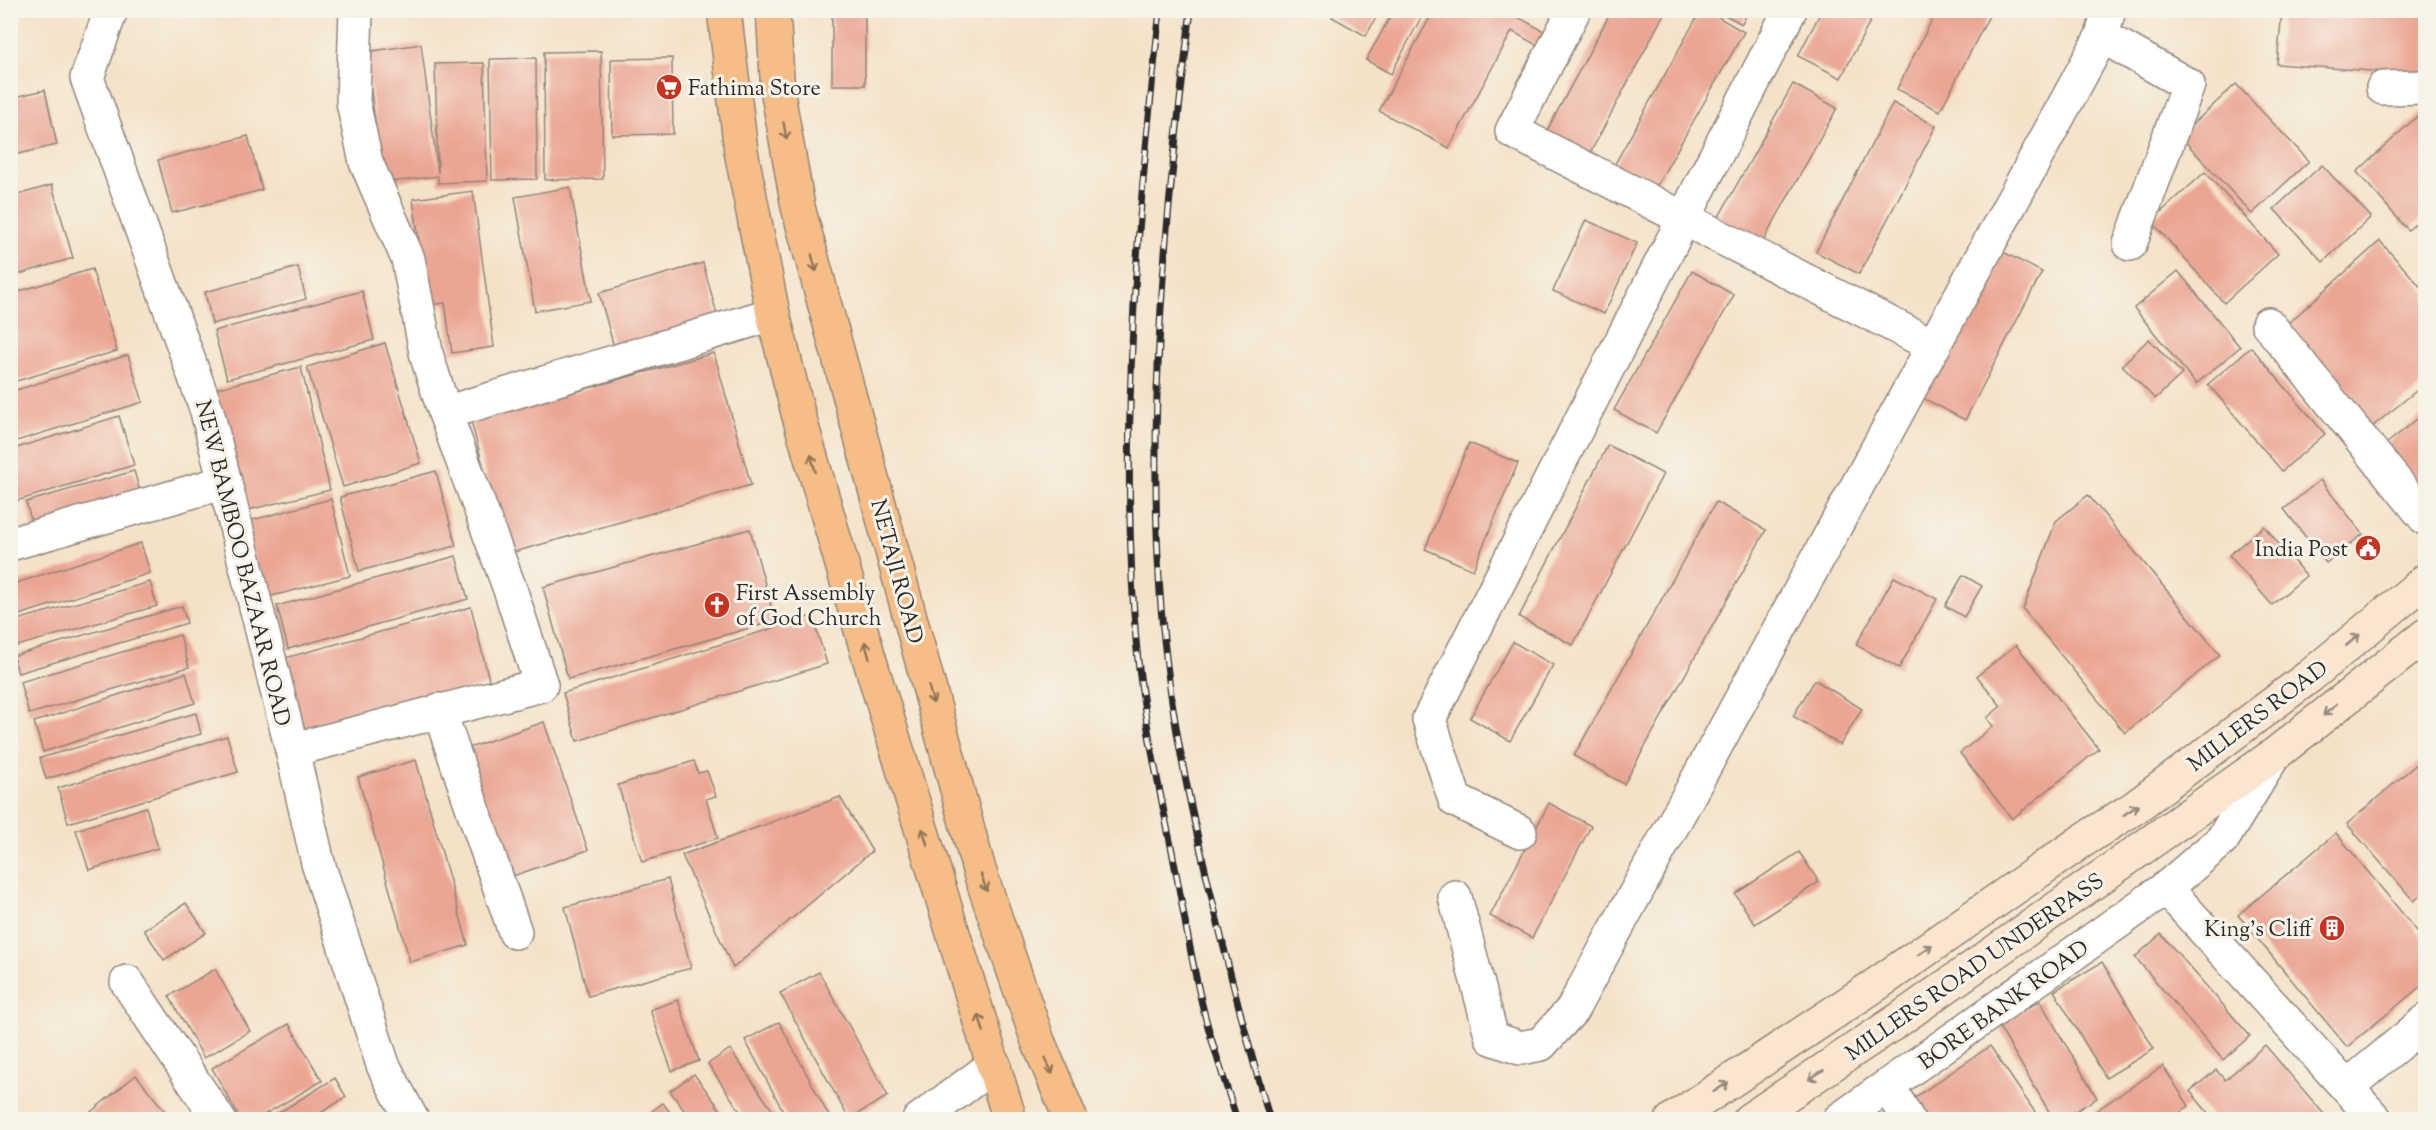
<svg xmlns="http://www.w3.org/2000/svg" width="2436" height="1130" font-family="'Sorts Mill Goudy',serif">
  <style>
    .building { fill: #eba593 }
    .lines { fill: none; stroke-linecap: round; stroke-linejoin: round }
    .minor-casing { stroke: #90867a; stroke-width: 36 }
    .tertiary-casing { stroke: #90867a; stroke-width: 36 }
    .secondary-casing { stroke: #90867a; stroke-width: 36 }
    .primary-casing { stroke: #90867a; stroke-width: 36 }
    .minor { stroke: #fff; stroke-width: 33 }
    .tertiary { stroke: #fff; stroke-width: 33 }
    .secondary { stroke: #fbe5cf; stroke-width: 33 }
    .primary { stroke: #f6be86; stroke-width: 33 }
    .rail-casing { stroke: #2b2b2b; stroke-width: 7 }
    .rail { stroke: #f7f3e8; stroke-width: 4.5; stroke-dasharray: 14; stroke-linecap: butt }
    .oneway { stroke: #907458 }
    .oneway2 { stroke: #93887d }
    .labels { text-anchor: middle; stroke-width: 6; stroke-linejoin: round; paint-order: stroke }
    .poi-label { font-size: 22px; fill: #2b2b2b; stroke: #f7f3e8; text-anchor: start }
    .street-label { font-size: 22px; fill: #2b2b2b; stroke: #f7f3e8 }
  </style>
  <rect width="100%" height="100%" fill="#f7f3e8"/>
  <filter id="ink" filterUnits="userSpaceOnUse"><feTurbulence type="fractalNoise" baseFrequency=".0167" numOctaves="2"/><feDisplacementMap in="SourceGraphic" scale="12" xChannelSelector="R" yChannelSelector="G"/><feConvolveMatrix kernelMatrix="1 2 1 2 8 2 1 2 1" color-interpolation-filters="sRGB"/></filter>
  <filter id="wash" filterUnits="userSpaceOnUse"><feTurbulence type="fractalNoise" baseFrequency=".008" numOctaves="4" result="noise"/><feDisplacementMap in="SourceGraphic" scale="24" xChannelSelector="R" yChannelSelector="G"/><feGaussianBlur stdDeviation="1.35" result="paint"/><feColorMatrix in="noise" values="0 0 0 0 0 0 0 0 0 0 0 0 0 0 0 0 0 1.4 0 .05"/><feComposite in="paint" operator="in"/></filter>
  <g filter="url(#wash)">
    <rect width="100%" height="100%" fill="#f4e2c8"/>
    <g id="blocks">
      <!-- building -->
      <g class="building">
        <path d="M1336 10H1380L1366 36 1332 17Z"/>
        <path d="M1394 10H1425L1391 74 1366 60Z"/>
        <path d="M1434 10H1517L1514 15 1553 36 1545 50 1512 31 1449 148 1379 111Z"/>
        <path d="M1612 10H1666L1587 159 1544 136Z"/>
        <path d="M1701 10H1706L1744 32 1652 194 1611 171Z"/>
        <path d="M1716 10H1749L1742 24Z"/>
        <path d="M1822 10H1876L1841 78 1798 56Z"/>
        <path d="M1937 10H1992L1940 111 1897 89Z"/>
        <path d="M2282 10 2426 11V75L2277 64Z"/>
        <path d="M865 14V85H832V15Z"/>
        <path d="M421 44 438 173 435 64 484 63 487 181 438 183V176L383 183 366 52Z"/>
        <path d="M601 51 603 179 545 180 544 52Z"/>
        <path d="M536 58 537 179 492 180 490 59Z"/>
        <path d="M672 58 673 134 612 135 611 59Z"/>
        <path d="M1793 84 1837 108 1760 247 1716 222Z"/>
        <path d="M2236 84 2309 161 2252 214 2180 136Z"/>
        <path d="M45 90 57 145 10 156V98Z"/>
        <path d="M1893 103 1936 126 1859 274 1816 252Z"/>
        <path d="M2423 111H2426V215L2408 230 2357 172Z"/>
        <path d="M248 136 262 190 172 213 158 160Z"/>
        <path d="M2322 165 2371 217 2323 262 2274 209Z"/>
        <path d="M2205 172 2278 254 2224 303 2151 221Z"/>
        <path d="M52 185 73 258 10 277V197Z"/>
        <path d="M570 187 591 301 535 311 515 197Z"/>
        <path d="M473 191 494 347 452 353 445 303 428 305 413 199Z"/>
        <path d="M1586 220 1637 243 1604 314 1553 291Z"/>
        <path d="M2380 241 2426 293V383L2368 430 2283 328Z"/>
        <path d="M1999 250 2042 272 1965 420 1923 398Z"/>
        <path d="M703 263 719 322 615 351 599 293Z"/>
        <path d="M298 267 306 299 212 324 205 292Z"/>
        <path d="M92 269 117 351 10 383V294Z"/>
        <path d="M1692 271 1734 295 1656 433 1614 410Z"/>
        <path d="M2178 271 2240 347 2196 384 2134 308Z"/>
        <path d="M362 291 374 340 227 379 214 331Z"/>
        <path d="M2149 339 2182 374 2155 399 2122 365Z"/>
        <path d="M385 343 421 463 343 487 307 367Z"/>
        <path d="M2251 347 2325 434 2282 471 2208 384Z"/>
        <path d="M714 353 751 485 507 554 471 421Z"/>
        <path d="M128 355 143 402 10 443V392Z"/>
        <path d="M301 367 330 490 240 512 211 390Z"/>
        <path d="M2426 412V503L2381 448Z"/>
        <path d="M119 416 134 465 10 503V450Z"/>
        <path d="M1469 443 1518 463 1473 570 1425 549Z"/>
        <path d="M1608 445 1663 474 1573 645 1519 617Z"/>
        <path d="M134 471 144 505 35 535 26 502Z"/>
        <path d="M436 471 456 546 359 571 340 497Z"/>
        <path d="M2320 480 2363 534 2326 563 2284 509Z"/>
        <path d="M2088 495 2220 655 2125 733 2023 609 2056 521Z"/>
        <path d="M331 499 350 576 264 598 245 522Z"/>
        <path d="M1716 502 1766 530 1624 784 1574 756Z"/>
        <path d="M2264 526 2306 576 2272 605 2229 555Z"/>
        <path d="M750 529 775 621 568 679 543 587Z"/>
        <path d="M141 543 150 573 10 618V585Z"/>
        <path d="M456 556 468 599 288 649 277 606Z"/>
        <path d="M1963 575 1982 586 1964 617 1945 606Z"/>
        <path d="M1894 577 1937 599 1899 668 1856 645Z"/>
        <path d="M150 582 157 606 10 648V622Z"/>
        <path d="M182 606 187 623 18 673 13 656Z"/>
        <path d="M471 607 490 684 305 731 285 658Z"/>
        <path d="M812 616 827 664 577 741 563 693Z"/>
        <path d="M180 635 189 667 29 714 20 682Z"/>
        <path d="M1513 642 1553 665 1510 741 1470 718Z"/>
        <path d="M2016 645 2099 749 2012 819 1960 753 1993 726 1987 718 2001 706 1977 676Z"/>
        <path d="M186 673 195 703 43 752 34 722Z"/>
        <path d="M1815 680 1862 709 1840 745 1793 716Z"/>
        <path d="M196 713 201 734 46 779 40 758Z"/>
        <path d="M544 722 588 850 504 879 460 751Z"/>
        <path d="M227 736 238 772 68 823 58 788Z"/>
        <path d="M416 760 468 945 410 962 358 777Z"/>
        <path d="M694 761 698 773 707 771 716 796 706 799 718 838 642 862 618 785Z"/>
        <path d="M2420 761 2426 767V891L2414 901 2347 824Z"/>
        <path d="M840 797 872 851 733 968 682 855Z"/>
        <path d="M1549 803 1591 826 1532 938 1490 916Z"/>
        <path d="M146 807 158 848 89 870 76 830Z"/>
        <path d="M2336 833 2426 942V982L2347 1047 2238 915Z"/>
        <path d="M1799 852 1819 882 1755 924 1735 894Z"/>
        <path d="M668 879 691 968 588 996 565 907Z"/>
        <path d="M186 903 206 933 164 960 144 930Z"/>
        <path d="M2161 934 2250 1036 2223 1060 2135 957Z"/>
        <path d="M2102 962 2154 1049 2106 1078 2054 991Z"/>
        <path d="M215 969 250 1031 204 1058 169 996Z"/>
        <path d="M819 972 888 1096 849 1119 780 993Z"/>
        <path d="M678 1000 699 1061 672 1071 650 1010Z"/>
        <path d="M2040 1001 2097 1098 2061 1120H2054L1998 1025Z"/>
        <path d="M779 1022 831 1120H788L745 1040Z"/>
        <path d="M289 1024 322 1081 255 1120H241L212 1068Z"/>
        <path d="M2265 1045 2329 1120H2214L2190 1091 2216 1070 2225 1080Z"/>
        <path d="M1990 1046 2039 1118 1928 1120 1914 1098Z"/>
        <path d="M730 1049 779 1120H746L708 1064Z"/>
        <path d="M2163 1066 2189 1106 2169 1120H2082Z"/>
        <path d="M694 1074 728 1120H691L670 1091Z"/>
        <path d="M136 1075 172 1120H81Z"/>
        <path d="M335 1078 346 1097 310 1120H267Z"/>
        <path d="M663 1103 676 1120H640Z"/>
      </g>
    </g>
  </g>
  <g filter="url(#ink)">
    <use href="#blocks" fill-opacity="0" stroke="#90867a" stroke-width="1.5"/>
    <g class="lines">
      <defs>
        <g id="minor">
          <path d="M356 10 353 102 366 162 408 259 427 357 445 413"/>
          <path d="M1574 10 1512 131 1934 346"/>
          <path d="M2102 36 2188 85 2130 244"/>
          <path d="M2383 88 2426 87"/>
          <path d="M2268 324 2426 519"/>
          <path d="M10 544 225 482"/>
          <path d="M439 710 515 932"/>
          <path d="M292 750 541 685 511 592 445 413 773 314"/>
          <path d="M2274 755 2222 840 2166 888 2376 1120"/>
          <path d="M1520 832 1455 800 1429 719 1790 10"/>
          <path d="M1455 897 1492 1038 1520 1048 1541 1044 1572 1010 2102 36 2109 10"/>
          <path d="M127 982 219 1120"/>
          <path d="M1888 1086 1908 1120"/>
          <path d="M2347 1087 2426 1021"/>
          <path d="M919 1120 994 1065"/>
          <path d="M1839 1120 2166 888"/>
        </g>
        <path id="tertiary" d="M111 10 87 78 207 411 292 750 318 863 383 1065 412 1120"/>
        <g id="secondary">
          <path d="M1672 1120 1877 984 2082 841 2134 808 2310 676 2426 580"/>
          <path d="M1749 1120 1900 1019 2274 755 2426 635"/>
        </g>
        <g id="primary">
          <path d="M724 10 741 151 773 314 798 413 870 661 1010 1120"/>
          <path d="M773 10 778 94 798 207 979 870 1038 1041 1071 1120"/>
        </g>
      </defs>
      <!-- minor casing -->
      <use href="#minor" class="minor-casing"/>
      <!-- tertiary casing -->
      <use href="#tertiary" class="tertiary-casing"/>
      <!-- secondary casing -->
      <use href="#secondary" class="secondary-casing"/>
      <!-- primary casing -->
      <use href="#primary" class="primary-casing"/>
      <!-- minor -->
      <use href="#minor" class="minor"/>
      <!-- tertiary -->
      <use href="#tertiary" class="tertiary"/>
      <!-- secondary -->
      <use href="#secondary" class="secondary"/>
      <!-- primary -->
      <use href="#primary" class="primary"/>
      <defs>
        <g id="rail">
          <path d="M1160 10C1137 219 1119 430 1136 640 1142 709 1157 778 1171 846 1182 901 1190 957 1204 1012 1213 1048 1226 1084 1237 1120"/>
          <path d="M1191 10C1166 206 1146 410 1161 607 1169 708 1190 808 1214 907 1231 978 1249 1049 1270 1120"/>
        </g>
      </defs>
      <!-- rail casing -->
      <use href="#rail" class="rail-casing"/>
      <!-- rail -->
      <use href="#rail" class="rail"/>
    </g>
    <!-- one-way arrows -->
    <defs><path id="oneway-shaft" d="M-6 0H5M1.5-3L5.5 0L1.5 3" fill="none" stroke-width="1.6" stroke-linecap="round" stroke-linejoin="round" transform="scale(1.5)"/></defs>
    <g class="oneway">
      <use href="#oneway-shaft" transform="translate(785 131) rotate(80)"/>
      <use href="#oneway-shaft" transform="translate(814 263) rotate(75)"/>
      <use href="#oneway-shaft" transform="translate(813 463) rotate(-106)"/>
      <use href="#oneway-shaft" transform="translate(867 650) rotate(-106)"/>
      <use href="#oneway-shaft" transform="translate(931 695) rotate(75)"/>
      <use href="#oneway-shaft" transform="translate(925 837) rotate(-107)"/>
      <use href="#oneway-shaft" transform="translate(984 883) rotate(71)"/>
      <use href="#oneway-shaft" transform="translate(981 1023) rotate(-107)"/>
      <use href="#oneway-shaft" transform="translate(1049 1066) rotate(67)"/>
    </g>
    <g class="oneway2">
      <use href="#oneway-shaft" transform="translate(2353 640) rotate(-40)"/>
      <use href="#oneway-shaft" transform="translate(2330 710) rotate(141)"/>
      <use href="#oneway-shaft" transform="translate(2131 810) rotate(-34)"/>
      <use href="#oneway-shaft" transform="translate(1925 950) rotate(-35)"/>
      <use href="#oneway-shaft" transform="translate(1816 1075) rotate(147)"/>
      <use href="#oneway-shaft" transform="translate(1721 1087) rotate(-33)"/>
    </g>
  </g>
  <!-- icons -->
  <defs>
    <symbol id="supermarket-disc" viewBox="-11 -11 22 22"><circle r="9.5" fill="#c8321e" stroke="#f7f3e8"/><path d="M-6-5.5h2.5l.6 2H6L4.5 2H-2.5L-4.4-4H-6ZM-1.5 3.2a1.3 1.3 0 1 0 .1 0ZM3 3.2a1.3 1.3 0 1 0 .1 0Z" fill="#fff"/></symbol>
    <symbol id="civic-disc" viewBox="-11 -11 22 22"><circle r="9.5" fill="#c8321e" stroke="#f7f3e8"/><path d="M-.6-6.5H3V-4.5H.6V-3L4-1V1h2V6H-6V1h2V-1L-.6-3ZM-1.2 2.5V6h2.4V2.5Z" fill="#fff"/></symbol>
    <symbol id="church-disc" viewBox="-11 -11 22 22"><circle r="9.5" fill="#c8321e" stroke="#f7f3e8"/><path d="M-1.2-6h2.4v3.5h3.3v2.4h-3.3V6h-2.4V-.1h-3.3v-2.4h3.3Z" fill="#fff"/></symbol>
    <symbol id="building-disc" viewBox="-11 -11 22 22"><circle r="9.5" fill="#c8321e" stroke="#f7f3e8"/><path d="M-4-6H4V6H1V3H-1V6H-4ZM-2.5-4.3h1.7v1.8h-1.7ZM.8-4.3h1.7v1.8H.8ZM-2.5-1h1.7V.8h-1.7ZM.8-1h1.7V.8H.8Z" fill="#fff"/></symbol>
  </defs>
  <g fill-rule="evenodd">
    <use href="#supermarket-disc" x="654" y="72" width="30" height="30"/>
    <use href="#civic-disc" x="2353" y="533" width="30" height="30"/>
    <use href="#church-disc" x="702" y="590" width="30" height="30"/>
    <use href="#building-disc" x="2317" y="913" width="30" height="30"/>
  </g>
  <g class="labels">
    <!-- poi labels -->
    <g class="poi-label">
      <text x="688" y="95">Fathima Store</text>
      <text x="2348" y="556" text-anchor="end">India Post</text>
      <text x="736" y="600">First Assembly<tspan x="736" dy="25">of God Church</tspan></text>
      <text x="2312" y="936" text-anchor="end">King's Cliff</text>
    </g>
    <!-- street labels -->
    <g class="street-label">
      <text transform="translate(244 563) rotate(76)" y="8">NEW BAMBOO BAZAAR ROAD</text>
      <text transform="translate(898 571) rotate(75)" y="8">NETAJI ROAD</text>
      <text transform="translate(2257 715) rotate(-37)" y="8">MILLERS ROAD</text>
      <text transform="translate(1974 966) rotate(-35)" y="8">MILLERS ROAD UNDERPASS</text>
      <text transform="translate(2003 1004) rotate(-36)" y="8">BORE BANK ROAD</text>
    </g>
  </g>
  <!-- margin -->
  <rect width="2436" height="1130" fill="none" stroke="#f7f3e8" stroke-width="36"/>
</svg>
